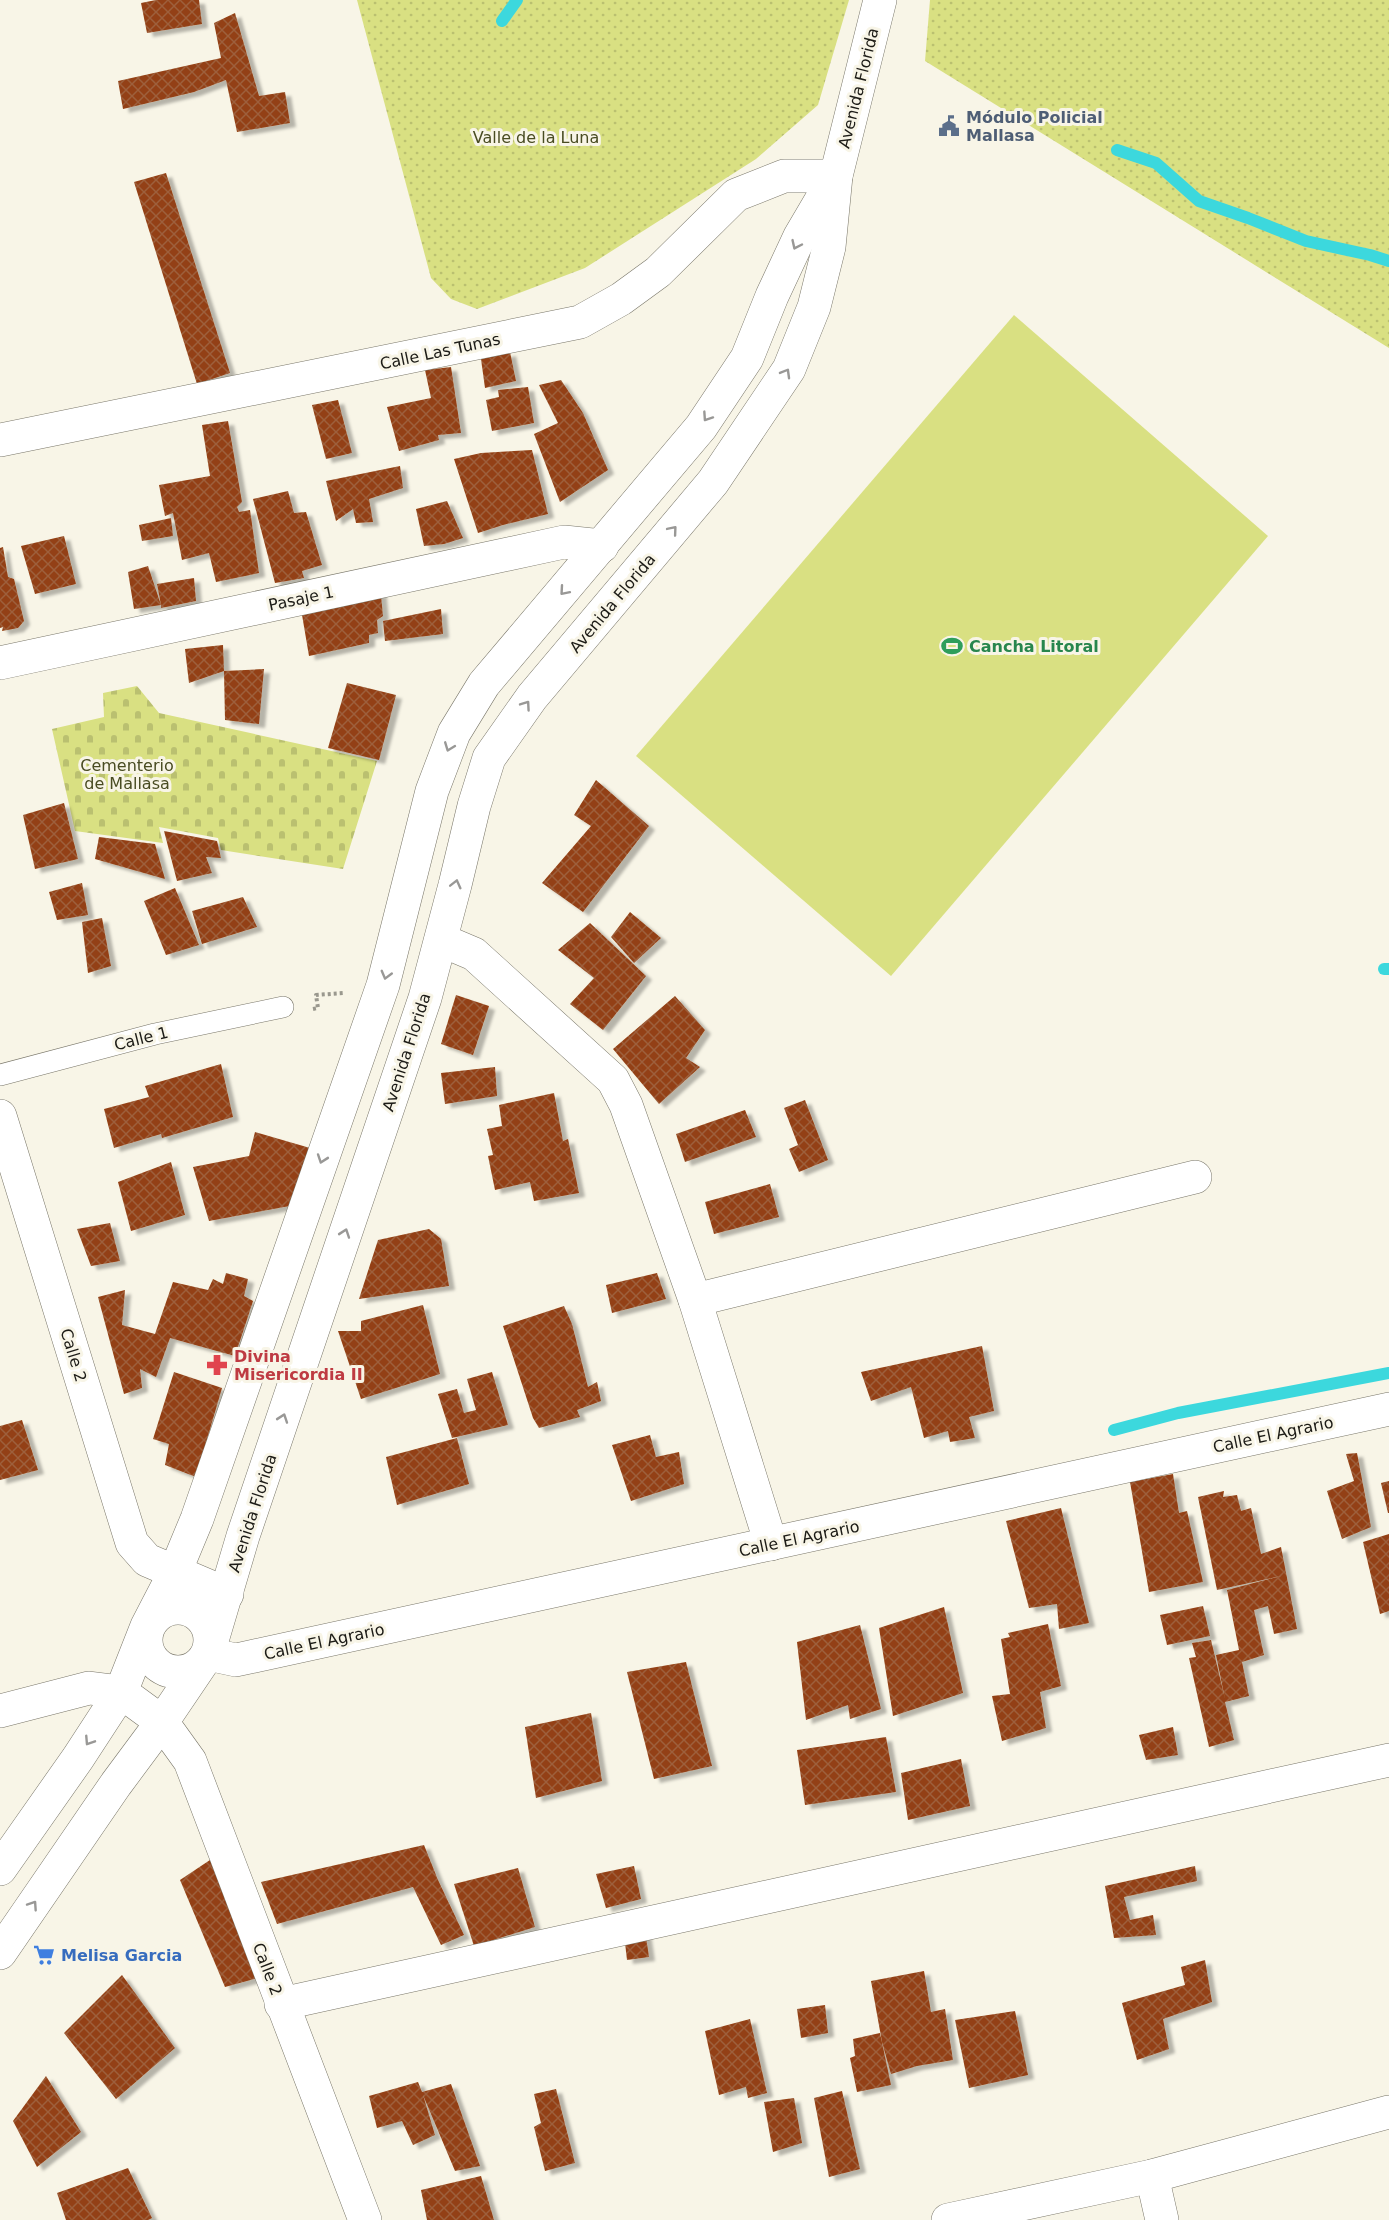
<svg xmlns="http://www.w3.org/2000/svg" width="1389" height="2220" font-family="'DejaVu Sans',sans-serif">
  <style>
    .grass { fill: url(#grass-dots) }
    .cemetery { fill: url(#cemetery-stones) }
    .garden { fill: #d9e082 }
    .lines { fill: none; stroke-linecap: round; stroke-linejoin: round }
    .stream { stroke: #3cd8dd; stroke-width: 12 }
    .building { fill: url(#building-cross-hatch); filter: url(#shadow) }
    .lane-casing { stroke: #797669; stroke-width: 22 }
    .street-casing { stroke: #797669; stroke-width: 34 }
    .secondary-casing { stroke: #797669; stroke-width: 34 }
    .path { stroke: #9a988e; stroke-width: 4; stroke-dasharray: 3 3; stroke-linecap: butt }
    .lane { stroke: #fff; stroke-width: 21 }
    .street { stroke: #fff; stroke-width: 33 }
    .secondary { stroke: #fff; stroke-width: 33 }
    .oneway { stroke: #999896 }
    .labels { text-anchor: middle; stroke-width: 6; stroke-linejoin: round; paint-order: stroke }
    .street-label { font-size: 16px; fill: #1c1b16; stroke: #f8f5e7 }
    .service-label { font-size: 16px; font-weight: bold; fill: #4e5e75; stroke: #f8f5e7; text-anchor: start }
    .park-label { font-size: 16px; fill: #494c22; stroke: #f8f5e7 }
    .leisure-label { font-size: 16px; font-weight: bold; fill: #27864d; stroke: #f8f5e7; text-anchor: start }
    .health-label { font-size: 16px; font-weight: bold; fill: #be3a42; stroke: #f8f5e7; text-anchor: start }
    .shop-label { font-size: 16px; font-weight: bold; fill: #366cbe; stroke: #f8f5e7; text-anchor: start }
  </style>
  <defs>
    <pattern id="grass-dots" width="8" height="8" patternUnits="userSpaceOnUse" patternTransform="scale(1.5)"><rect width="8" height="8" fill="#d9e082"/><path d="M2 2h.1M6 6h.1" fill="none" stroke="#bac070" stroke-width="1.8" stroke-linecap="round"/></pattern>
    <pattern id="cemetery-stones" width="16" height="16" patternUnits="userSpaceOnUse" patternTransform="scale(1.5)"><rect width="16" height="16" fill="#d9e082"/><path d="M2 7V4a2 2 0 0 1 4 0v3zM10 15v-3a2 2 0 0 1 4 0v3z" fill="#bac070"/></pattern>
    <pattern id="building-cross-hatch" width="8" height="8" patternUnits="userSpaceOnUse" patternTransform="scale(1.5)"><rect width="8" height="8" fill="#934013"/><path d="M0 0l8 8M0 8l8-8" fill="none" stroke="#9d5f3c"/></pattern>
    <filter id="shadow"><feDropShadow dx="6" dy="4" stdDeviation="1.5" flood-color="#0004"/></filter>
  </defs>
  <rect width="100%" height="100%" fill="#f8f5e7"/>
  <!-- grass -->
  <g class="grass">
    <path d="M357 0H849L818 105 756 159 585 268 477 309 451 299 431 278Z"/>
    <path d="M930 0H1389V348L925 61Z"/>
  </g>
  <!-- cemetery -->
  <path class="cemetery" d="M137 686 159 713 377 761 343 869 221 850 218 838 159 827 163 843 75 831 52 729 104 717 103 693Z"/>
  <!-- garden -->
  <path class="garden" d="M1014 315 1268 536 891 976 636 756Z"/>
  <g class="lines">
    <!-- stream -->
    <g class="stream">
      <path d="M502 21 517 0"/>
      <path d="M1117 150 1156 163 1199 201 1248 218 1306 241 1370 255 1389 261"/>
      <path d="M1384 969H1389"/>
      <path d="M1114 1430 1178 1413 1389 1373"/>
    </g>
  </g>
  <!-- building -->
  <g class="building">
    <path d="M156 0H199L202 24 147 33 141 3Z"/>
    <path d="M235 13 259 96 285 92 290 123 237 132 226 80 194 92 123 109 118 81 221 58 214 23Z"/>
    <path d="M166 173 230 373 197 384 134 182Z"/>
    <path d="M510 352 516 381 485 388 481 359Z"/>
    <path d="M451 367 461 433 438 435 439 440 399 451 387 407 431 398 425 370Z"/>
    <path d="M561 380 583 413 608 470 560 502 534 434 558 423 539 385Z"/>
    <path d="M528 387 534 423 492 431 486 400 499 397 498 390Z"/>
    <path d="M338 400 352 453 326 459 312 405Z"/>
    <path d="M228 421 242 502 237 507 239 512 250 510 259 573 216 582 209 553 182 560 173 513 165 516 159 485 210 476 202 425Z"/>
    <path d="M532 450 548 514 503 525 478 533 454 459 481 453Z"/>
    <path d="M400 466 403 488 369 499 373 522 356 523 353 509 336 521 326 481Z"/>
    <path d="M288 491 294 513 306 512 322 565 302 571 304 578 275 583 253 499Z"/>
    <path d="M447 501 463 538 444 544 424 546 416 509Z"/>
    <path d="M171 518 173 536 142 541 139 525Z"/>
    <path d="M64 536 76 584 35 594 21 546Z"/>
    <path d="M3 547 8 577 14 579 24 621 18 628 2 631 3 627 0 628V548Z"/>
    <path d="M148 566 161 605 157 584 194 578 196 601 161 608V605L134 609 128 572Z"/>
    <path d="M380 585 383 616 377 620 378 633 369 635V643L309 656 300 603Z"/>
    <path d="M441 609 443 634 385 641 383 621Z"/>
    <path d="M223 645 224 671 189 683 185 649Z"/>
    <path d="M264 669 259 724 225 720 224 671Z"/>
    <path d="M347 683 396 695 379 760 328 748Z"/>
    <path d="M596 780 649 826 583 912 542 883 591 826 574 815Z"/>
    <path d="M64 803 78 859 35 869 23 815Z"/>
    <path d="M164 831 217 841 221 858 206 857 212 873 177 881Z"/>
    <path d="M99 837 155 844 165 879 95 859Z"/>
    <path d="M82 883 88 915 57 920 49 892Z"/>
    <path d="M175 888 199 945 166 955 144 901Z"/>
    <path d="M243 897 257 927 202 944 192 911Z"/>
    <path d="M630 912 661 938 634 963 611 937Z"/>
    <path d="M102 918 111 966 88 973 82 922Z"/>
    <path d="M590 923 646 976 603 1030 570 1004 594 978 558 950Z"/>
    <path d="M456 995 489 1006 473 1055 441 1044Z"/>
    <path d="M675 996 705 1030 686 1058 700 1067 659 1104 613 1049Z"/>
    <path d="M221 1064 233 1117 162 1138 161 1134 114 1148 104 1109 149 1097 145 1086Z"/>
    <path d="M495 1067 497 1096 445 1104 441 1073Z"/>
    <path d="M554 1093 563 1141 568 1139 579 1193 534 1201 530 1182 495 1190 488 1156 493 1155 487 1129 502 1126 499 1105Z"/>
    <path d="M805 1100 828 1160 799 1172 789 1149 798 1145 784 1108Z"/>
    <path d="M745 1110 756 1137 685 1162 676 1134Z"/>
    <path d="M255 1132 310 1148 295 1205 209 1221 193 1167 249 1156Z"/>
    <path d="M171 1162 185 1215 131 1231 118 1182Z"/>
    <path d="M770 1184 779 1217 714 1234 705 1202Z"/>
    <path d="M110 1223 120 1261 91 1266 77 1229Z"/>
    <path d="M429 1229 441 1239 449 1286 359 1299 378 1240Z"/>
    <path d="M226 1273 248 1279 244 1296 253 1301 235 1356 170 1338 156 1377 140 1369 142 1388 124 1394 98 1297 125 1290 122 1325 155 1334 173 1282 208 1290 213 1279 223 1284Z"/>
    <path d="M657 1273 666 1299 612 1313 606 1285Z"/>
    <path d="M423 1305 440 1374 361 1399 338 1331H361V1321Z"/>
    <path d="M564 1306 572 1324 588 1387 597 1382 601 1401 577 1410 580 1417 539 1428 533 1418 503 1326Z"/>
    <path d="M982 1346 994 1411 969 1417 975 1438 950 1442 948 1431 924 1438 911 1387 871 1401 861 1372Z"/>
    <path d="M174 1372 222 1388 196 1477 165 1465 169 1444 153 1439Z"/>
    <path d="M492 1372 508 1425 452 1438 438 1394 457 1389 464 1413 476 1410 467 1379Z"/>
    <path d="M22 1420 38 1470 0 1480V1426Z"/>
    <path d="M650 1435 656 1457 679 1452 684 1484 631 1501 612 1445Z"/>
    <path d="M457 1438 469 1484 397 1505 386 1457Z"/>
    <path d="M1357 1453 1371 1527 1342 1539 1327 1491 1354 1481 1346 1454Z"/>
    <path d="M1173 1474 1179 1513 1187 1511 1203 1582 1149 1592 1130 1482Z"/>
    <path d="M1389 1481V1513H1388L1381 1483Z"/>
    <path d="M1224 1491 1223 1497 1237 1495 1241 1511 1251 1508 1261 1554 1281 1547 1297 1629 1274 1634 1268 1606 1254 1610 1264 1655 1242 1662 1249 1696 1225 1702 1234 1740 1209 1747 1189 1658 1196 1657 1192 1643 1211 1640 1225 1699 1216 1655 1239 1650 1227 1590 1281 1576 1217 1590 1198 1497Z"/>
    <path d="M1061 1508 1089 1623 1059 1629 1057 1604 1029 1608 1006 1521Z"/>
    <path d="M1389 1534V1611L1380 1614 1363 1542Z"/>
    <path d="M1203 1606 1210 1636 1167 1645 1160 1615Z"/>
    <path d="M944 1607 963 1693 893 1716 879 1628Z"/>
    <path d="M1048 1624 1061 1686 1040 1692 1046 1728 1002 1741 992 1696 1010 1694 1001 1639 1010 1637 1008 1633Z"/>
    <path d="M860 1625 881 1709 850 1719 848 1705 806 1720 797 1642Z"/>
    <path d="M686 1662 712 1766 654 1779 627 1672Z"/>
    <path d="M591 1713 602 1781 536 1798 525 1727Z"/>
    <path d="M1173 1727 1178 1755 1146 1760 1139 1735Z"/>
    <path d="M886 1737 896 1792 805 1805 797 1750Z"/>
    <path d="M961 1759 970 1806 908 1820 901 1773Z"/>
    <path d="M424 1845 438 1880 464 1935 441 1945 413 1887 277 1924 261 1882Z"/>
    <path d="M213 1858 258 1978 225 1987 180 1880Z"/>
    <path d="M634 1866 641 1899 606 1908 596 1874Z"/>
    <path d="M1195 1866 1197 1881 1124 1897 1130 1920 1153 1915 1156 1935 1114 1938 1105 1886Z"/>
    <path d="M518 1868 535 1927 474 1946 454 1884Z"/>
    <path d="M645 1930 649 1957 627 1960 624 1934Z"/>
    <path d="M1205 1960 1212 2002 1163 2019 1169 2049 1137 2060 1122 2003 1185 1985 1181 1967Z"/>
    <path d="M924 1971 931 2012 945 2009 953 2060 917 2066 891 2074 882 2042 871 1981Z"/>
    <path d="M122 1975 175 2048 116 2099 64 2033Z"/>
    <path d="M825 2005 828 2033 801 2038 797 2009Z"/>
    <path d="M1015 2011 1028 2075 969 2088 955 2020Z"/>
    <path d="M750 2019 767 2093 748 2098 746 2087 719 2095 705 2031Z"/>
    <path d="M880 2033 891 2085 857 2092 850 2058 855 2056 853 2039Z"/>
    <path d="M46 2076 81 2132 37 2167 13 2121Z"/>
    <path d="M418 2082 422 2092 451 2084 480 2166 455 2171 423 2095 435 2135 413 2145 402 2121 377 2128 369 2096Z"/>
    <path d="M556 2089 575 2163 545 2171 534 2127 541 2123 534 2094Z"/>
    <path d="M842 2091 860 2169 829 2177 814 2098Z"/>
    <path d="M794 2098 802 2143 773 2152 764 2102Z"/>
    <path d="M128 2168 152 2218 148 2220H66L57 2193Z"/>
    <path d="M481 2176 494 2220H427L421 2190Z"/>
  </g>
  <g class="lines">
    <defs>
      <path id="lane" d="M0 1075 155 1034 283 1007"/>
      <g id="street">
        <path d="M0 440 580 322 621 299 658 272 736 195 784 176H836"/>
        <path d="M0 663 564 542 602 546"/>
        <path d="M441 940 474 954 613 1080 626 1105 695 1300 771 1544"/>
        <path d="M0 1116 132 1543 147 1560 227 1594"/>
        <path d="M695 1300 1195 1177"/>
        <path d="M208 1654 236 1660 1389 1409"/>
        <path d="M0 1711 89 1688 121 1692 162 1722 190 1761 365 2220"/>
        <path d="M281 2004 1389 1760"/>
        <path d="M1152 2176 1162 2220"/>
        <path d="M948 2220 1152 2176 1389 2112"/>
      </g>
      <g id="secondary">
        <circle cx="178" cy="1640" r="32"/>
        <path d="M0 1869 78 1758 121 1692 147 1626 175 1572 197 1519 383 985 432 791 454 733 484 684 701 427 747 358 772 296 800 236 830 185"/>
        <path d="M0 1953 116 1784 162 1722 208 1654 243 1536 425 998 455 885 474 806 489 758 532 697 713 482 789 369 814 307 829 247 836 176 880 0"/>
      </g>
    </defs>
    <!-- lane casing -->
    <use href="#lane" class="lane-casing"/>
    <!-- street casing -->
    <use href="#street" class="street-casing"/>
    <!-- secondary casing -->
    <use href="#secondary" class="secondary-casing"/>
    <!-- path -->
    <path class="path" d="M313 1009 318 1008 316 995 343 993"/>
    <!-- lane -->
    <use href="#lane" class="lane"/>
    <!-- street -->
    <use href="#street" class="street"/>
    <!-- secondary -->
    <use href="#secondary" class="secondary"/>
  </g>
  <!-- one-way arrows -->
  <defs><path id="oneway-chevron" d="M-2-3.5L2.5 0L-2 3.5" fill="none" stroke-width="1.6" stroke-linecap="round" stroke-linejoin="round" transform="scale(1.5)"/></defs>
  <g class="oneway">
    <use href="#oneway-chevron" transform="translate(796 245) rotate(115)"/>
    <use href="#oneway-chevron" transform="translate(786 373) rotate(-60)"/>
    <use href="#oneway-chevron" transform="translate(707 417) rotate(124)"/>
    <use href="#oneway-chevron" transform="translate(673 530) rotate(-50)"/>
    <use href="#oneway-chevron" transform="translate(564 591) rotate(131)"/>
    <use href="#oneway-chevron" transform="translate(526 705) rotate(-55)"/>
    <use href="#oneway-chevron" transform="translate(449 747) rotate(111)"/>
    <use href="#oneway-chevron" transform="translate(456 884) rotate(-76)"/>
    <use href="#oneway-chevron" transform="translate(386 975) rotate(105)"/>
    <use href="#oneway-chevron" transform="translate(322 1159) rotate(109)"/>
    <use href="#oneway-chevron" transform="translate(345 1233) rotate(-71)"/>
    <use href="#oneway-chevron" transform="translate(283 1418) rotate(-71)"/>
    <use href="#oneway-chevron" transform="translate(89 1741) rotate(123)"/>
    <use href="#oneway-chevron" transform="translate(33 1905) rotate(-56)"/>
  </g>
  <!-- icons -->
  <defs>
    <symbol id="civic-bare" viewBox="-9 -9 18 18"><path d="M-.6-6.5H3V-4.5H.6V-3L4-1V1h2V6H-6V1h2V-1L-.6-3ZM-1.2 2.5V6h2.4V2.5Z" fill="#5c6f8a" stroke="#f8f5e7" stroke-width="2.5" paint-order="stroke"/></symbol>
    <symbol id="stadium-bare" viewBox="-9 -9 18 18"><path d="M0-5a6.5 5 0 1 0 0 10a6.5 5 0 1 0 0-10ZM-3.5-1.8h7v3.6h-7Z" fill="#2e9e5b" stroke="#f8f5e7" stroke-width="2.5" paint-order="stroke"/></symbol>
    <symbol id="pharmacy-bare" viewBox="-9 -9 18 18"><path d="M-2-6h4v4h4v4h-4v4h-4v-4h-4v-4h4Z" fill="#e0444e" stroke="#f8f5e7" stroke-width="2.5" paint-order="stroke"/></symbol>
    <symbol id="supermarket-bare" viewBox="-9 -9 18 18"><path d="M-6-5.5h2.5l.6 2H6L4.5 2H-2.5L-4.4-4H-6ZM-1.5 3.2a1.3 1.3 0 1 0 .1 0ZM3 3.2a1.3 1.3 0 1 0 .1 0Z" fill="#3f7fe0" stroke="#f8f5e7" stroke-width="2.5" paint-order="stroke"/></symbol>
  </defs>
  <g fill-rule="evenodd">
    <use href="#civic-bare" x="934" y="111" width="30" height="30"/>
    <use href="#stadium-bare" x="937" y="631" width="30" height="30"/>
    <use href="#pharmacy-bare" x="202" y="1350" width="30" height="30"/>
    <use href="#supermarket-bare" x="29" y="1940" width="30" height="30"/>
  </g>
  <g class="labels">
    <!-- street labels -->
    <g class="street-label">
      <text transform="translate(858 88) rotate(-76)" y="6">Avenida Florida</text>
      <text transform="translate(440 351) rotate(-12)" y="6">Calle Las Tunas</text>
      <text transform="translate(301 598) rotate(-12)" y="6">Pasaje 1</text>
      <text transform="translate(612 603) rotate(-50)" y="6">Avenida Florida</text>
      <text transform="translate(141 1038) rotate(-14)" y="6">Calle 1</text>
      <text transform="translate(406 1052) rotate(-72)" y="6">Avenida Florida</text>
      <text transform="translate(74 1355) rotate(73)" y="6">Calle 2</text>
      <text transform="translate(1273 1434) rotate(-12)" y="6">Calle El Agrario</text>
      <text transform="translate(252 1513) rotate(-72)" y="6">Avenida Florida</text>
      <text transform="translate(799 1538) rotate(-12)" y="6">Calle El Agrario</text>
      <text transform="translate(324 1641) rotate(-12)" y="6">Calle El Agrario</text>
      <text transform="translate(268 1969) rotate(69)" y="6">Calle 2</text>
    </g>
    <!-- service labels -->
    <g class="service-label">
      <text x="966" y="123">Módulo Policial<tspan x="966" dy="18">Mallasa</tspan></text>
    </g>
    <!-- park labels -->
    <g class="park-label">
      <text x="536" y="143">Valle de la Luna</text>
      <text x="127" y="771">Cementerio<tspan x="127" dy="18">de Mallasa</tspan></text>
    </g>
    <!-- leisure labels -->
    <g class="leisure-label">
      <text x="969" y="652">Cancha Litoral</text>
    </g>
    <!-- health labels -->
    <g class="health-label">
      <text x="234" y="1362">Divina<tspan x="234" dy="18">Misericordia II</tspan></text>
    </g>
    <!-- shop labels -->
    <g class="shop-label">
      <text x="61" y="1961">Melisa Garcia</text>
    </g>
  </g>
</svg>
